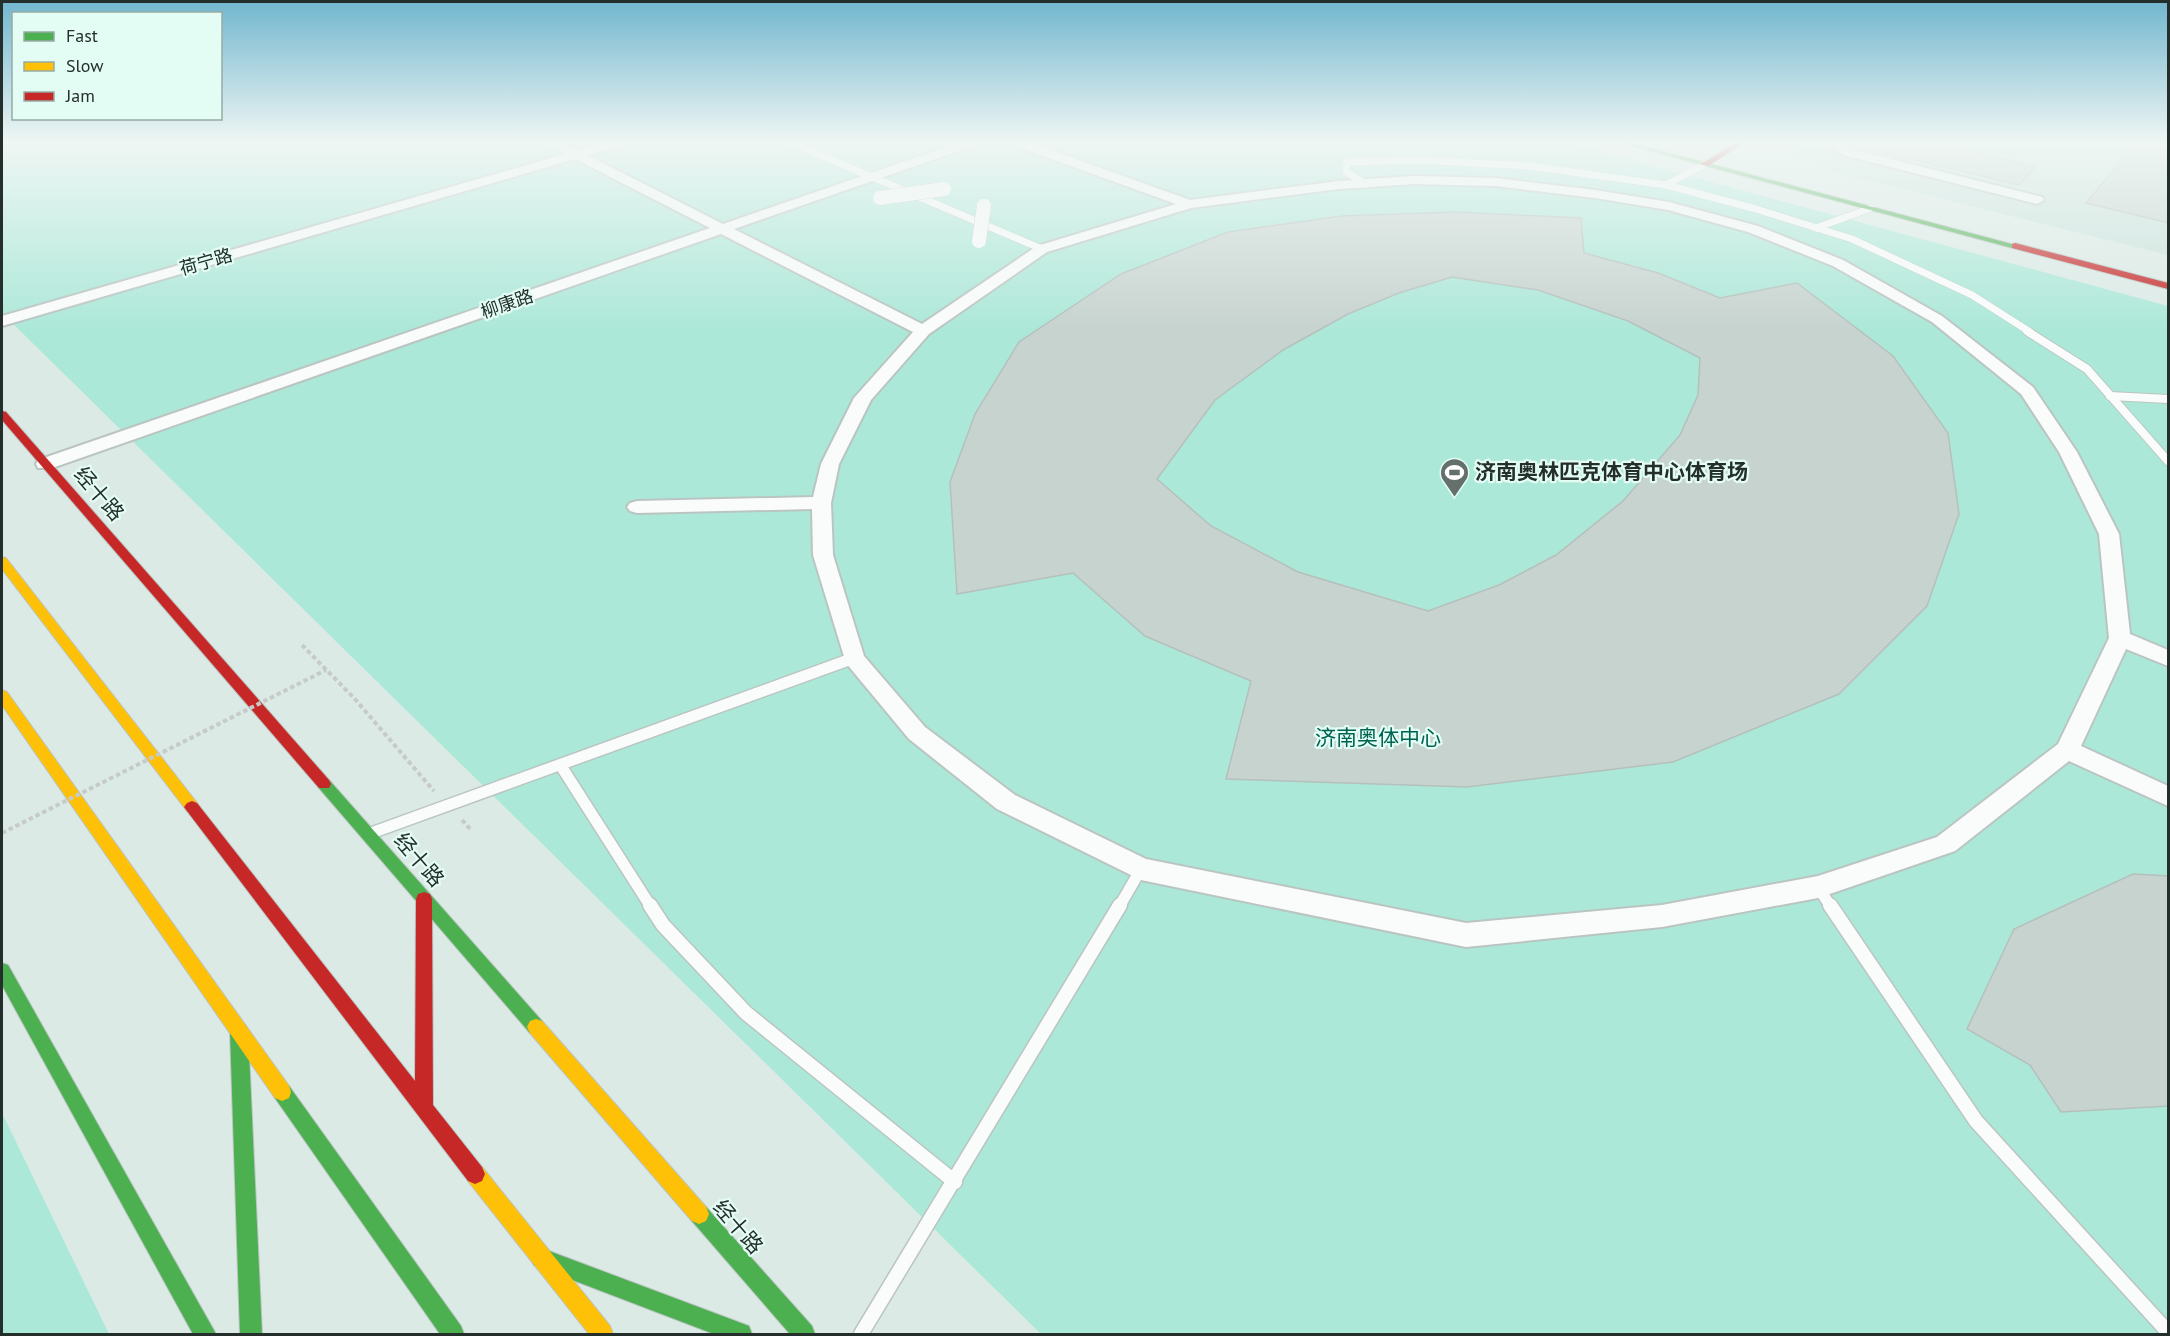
<svg xmlns="http://www.w3.org/2000/svg" width="2170" height="1336" font-family="'PT Sans','Noto Sans SC',sans-serif">
  <style>
    .built { fill: #c9e2db }
    .green { fill: #ace8d8 }
    .building { fill: #c7d3cf; stroke: #b5c0bc; stroke-width: 1.5; fill-rule: evenodd }
    .lines { fill: none; stroke-linecap: round; stroke-linejoin: round }
    .lane-far3-casing { stroke: #bac5c2; stroke-width: 8 }
    .lane-far2-casing { stroke: #bac5c2; stroke-width: 10 }
    .lane-far1-casing { stroke: #bac5c2; stroke-width: 14 }
    .lane-casing { stroke: #bac5c2; stroke-width: 17 }
    .street-casing { stroke: #bac5c2; stroke-width: 4 }
    .fast-casing { stroke: #bac5c2; stroke-width: 2 }
    .slow-casing { stroke: #bac5c2; stroke-width: 2 }
    .jam-casing { stroke: #bac5c2; stroke-width: 2 }
    .path { stroke: #c6cac9; stroke-width: 4; stroke-dasharray: 4.5 3; stroke-linecap: butt }
    .lane-far3 { stroke: #fafcfb; stroke-width: 7 }
    .lane-far2 { stroke: #fafcfb; stroke-width: 8 }
    .lane-far1 { stroke: #fafcfb; stroke-width: 11 }
    .lane { stroke: #fafcfb; stroke-width: 14 }
    .street { fill: #fafcfb; fill-rule: evenodd }
    .fast { fill: #4caf50; fill-rule: evenodd }
    .slow { fill: #ffc107; fill-rule: evenodd }
    .jam { fill: #c62828; fill-rule: evenodd }
    .street-bridge-casing { stroke: #bac5c2; stroke-width: 15; stroke-linecap: butt }
    .path-bridge { stroke: #c6cac9; stroke-width: 4; stroke-dasharray: 4.5 3; stroke-linecap: butt }
    .street-bridge { stroke: #fafcfb; stroke-width: 14 }
    .labels { text-anchor: middle; stroke-width: 4.5; stroke-linejoin: round; paint-order: stroke }
    .far-street-label { font-size: 18px; fill: #242e2b; stroke: #e3fdf5 }
    .poi-label { font-size: 21px; font-weight: bold; fill: #242e2b; stroke: #e3fdf5; text-anchor: start }
    .street-label { font-size: 21px; fill: #242e2b; stroke: #e3fdf5 }
    .park-label { font-size: 21px; fill: #006251; stroke: #e3fdf5 }
  </style>
  <rect width="100%" height="100%" fill="#dceae6"/>
  <!-- built -->
  <path class="built" d="M1788 143H2168V255L1829 171 1784 145Z"/>
  <!-- green -->
  <g class="green">
    <path d="M2 143H1568L2168 306V1334H1041L2 313Z"/>
    <path d="M2 1113 109 1334H2Z"/>
  </g>
  <!-- building -->
  <g class="building">
    <path d="M1882 143H1973L1965 150 2036 167 2019 185 1881 152Z"/>
    <path d="M2136 143H2169V223L2086 203Z"/>
    <path d="M1455 212 1581 218 1584 253 1658 273 1720 298 1797 283 1893 356 1948 433 1959 514 1927 606 1839 694 1673 762 1467 787 1226 779 1251 681 1145 636 1073 573 957 594 950 482 975 414 1019 342 1121 274 1228 232 1342 216ZM1452 277 1538 290 1628 321 1700 358 1698 395 1680 435 1623 501 1556 555 1499 585 1428 611 1298 572 1211 526 1157 479 1215 400 1283 350 1348 314 1399 293Z"/>
    <path d="M2133 874 2169 876V1106L2061 1112 2030 1065 1967 1029 2014 929Z"/>
  </g>
  <g class="lines">
    <defs>
      <g id="lane-far3">
        <path d="M792 143 1042 249"/>
        <path d="M1366 184 1346 172 1347 162 1419 160 1529 166 1666 185 1756 209 1852 239 1972 295 2030 332"/>
        <path d="M1666 185 1705 164"/>
        <path d="M1816 228 1871 208"/>
      </g>
      <g id="lane-far2">
        <path d="M2027 331 2087 369 2168 461"/>
        <path d="M2110 396 2168 399"/>
      </g>
      <g id="lane-far1">
        <path d="M561 766 651 907"/>
        <path d="M374 832 854 658"/>
        <path d="M1818 887 1831 907"/>
        <path d="M1119 907 1141 869"/>
      </g>
      <g id="lane">
        <path d="M650 905 663 925 746 1013 955 1182"/>
        <path d="M1830 905 1976 1121 2168 1332"/>
        <path d="M861 1334 1120 905"/>
      </g>
      <g id="street">
        <path d="M547 143H562L577 151 604 143H623L621 146 587 155 723 224 958 143H975L973 146 734 229 922 324 1037 246 1176 204 1016 146 1014 143H1031L1190 200 1339 181 1414 176 1496 178 1595 190 1669 202 1758 226 1843 260 1942 316 2033 387 2077 452 2119 534 2130 634 2168 650V666L2126 649 2081 746 2168 786V806L2069 761 1955 851 1818 898 1662 927 1466 947 1141 880 997 809 909 739 846 663 813 555 812 509 637 513 630 511 627 507 630 503 637 501 813 497 821 464 854 398 913 332 721 234 52 468H38L36 464 38 460 710 228 575 159 2 326V316L565 154ZM1414 184 1496 186 1595 198 1668 210 1748 232 1833 266 1932 322 2021 394 2059 452 2099 534 2109 638 2058 744 1937 837 1818 876 1662 905 1466 923 1146 859 1015 795 925 727 864 656 833 555 831 503 839 464 871 400 929 334 1047 252 1191 208 1339 189Z"/>
        <path d="M1831 143H1844L1851 149 2042 197 2044 200 2037 204 1843 155Z"/>
      </g>
      <g id="fast">
        <path d="M1620 143H1632L2019 246 2012 248Z"/>
        <path d="M324 778 329 780 542 1021 545 1027 542 1033 536 1035 530 1033 319 788 317 784 319 780Z"/>
        <path d="M2 963 8 965 216 1334H193L2 985Z"/>
        <path d="M239 1023 245 1025 248 1031 262 1334H240L230 1031 233 1025Z"/>
        <path d="M282 1083 289 1086 461 1326 464 1334H440L275 1098 273 1092 275 1086Z"/>
        <path d="M699 1204 706 1207 812 1326 815 1334H790L692 1221 689 1214 692 1207Z"/>
        <path d="M541 1248 749 1326 752 1334H714L541 1268 534 1265 531 1258 534 1251Z"/>
      </g>
      <g id="slow">
        <path d="M2 557 6 558 197 803 200 807 197 811 192 813 187 811 2 569Z"/>
        <path d="M2 690 7 692 289 1086 291 1092 289 1098 282 1101 275 1098 2 705Z"/>
        <path d="M536 1019 542 1021 706 1207 709 1214 706 1221 699 1224 692 1221 530 1033 527 1027 530 1021Z"/>
        <path d="M475 1164 482 1167 610 1326 613 1334H589L468 1181 465 1174 468 1167Z"/>
      </g>
      <g id="jam">
        <path d="M1735 143H1744L1708 166 1701 164Z"/>
        <path d="M2015 243 2168 283V289L2012 248V244Z"/>
        <path d="M2 411 6 412 329 780 331 784 329 788H319L2 420Z"/>
        <path d="M192 801 197 803 415 1081 416 899 418 894 424 892 430 894 432 899 433 1105 482 1167 485 1174 482 1181 475 1184 468 1181 187 811 184 807 187 803Z"/>
      </g>
    </defs>
    <!-- lane-far3 casing -->
    <use href="#lane-far3" class="lane-far3-casing"/>
    <!-- lane-far2 casing -->
    <use href="#lane-far2" class="lane-far2-casing"/>
    <!-- lane-far1 casing -->
    <use href="#lane-far1" class="lane-far1-casing"/>
    <!-- lane casing -->
    <use href="#lane" class="lane-casing"/>
    <!-- street casing -->
    <use href="#street" class="street-casing"/>
    <!-- fast casing -->
    <use href="#fast" class="fast-casing"/>
    <!-- slow casing -->
    <use href="#slow" class="slow-casing"/>
    <!-- jam casing -->
    <use href="#jam" class="jam-casing"/>
    <!-- path -->
    <g class="path">
      <path d="M302 645 354 698 434 791"/>
      <path d="M462 820 470 829"/>
    </g>
    <!-- lane-far3 -->
    <use href="#lane-far3" class="lane-far3"/>
    <!-- lane-far2 -->
    <use href="#lane-far2" class="lane-far2"/>
    <!-- lane-far1 -->
    <use href="#lane-far1" class="lane-far1"/>
    <!-- lane -->
    <use href="#lane" class="lane"/>
    <!-- street -->
    <use href="#street" class="street"/>
    <!-- fast -->
    <use href="#fast" class="fast"/>
    <!-- slow -->
    <use href="#slow" class="slow"/>
    <!-- jam -->
    <use href="#jam" class="jam"/>
    <defs>
      <g id="street-bridge">
        <path d="M880 198 944 189"/>
        <path d="M979 241 984 206"/>
      </g>
    </defs>
    <!-- street-bridge casing -->
    <use href="#street-bridge" class="street-bridge-casing"/>
    <!-- path-bridge -->
    <path class="path-bridge" d="M2 833 326 670"/>
    <!-- street-bridge -->
    <use href="#street-bridge" class="street-bridge"/>
  </g>
  <!-- sky -->
  <linearGradient id="sky" x2="0" y2="1"><stop stop-color="#71b6ce"/><stop offset="0.43" stop-color="#eff6f4"/><stop offset="1" stop-color="#eff6f4" stop-opacity="0"/></linearGradient>
  <rect width="2170" height="330" fill="url(#sky)"/>
  <!-- icons -->
  <defs>
    <symbol id="stadium-pin" viewBox="-11 -11 22 30"><path d="M0 17L-7.5 6A9.5 9.5 0 1 1 7.5 6Z" fill="#64706c" stroke="#e3fdf5"/><path d="M0-5a6.5 5 0 1 0 0 10a6.5 5 0 1 0 0-10ZM-3.5-1.8h7v3.6h-7Z" fill="#fff"/></symbol>
  </defs>
  <g fill-rule="evenodd">
    <use href="#stadium-pin" x="1438" y="456" width="33" height="45"/>
  </g>
  <g class="labels">
    <!-- far-street labels -->
    <g class="far-street-label">
      <text transform="translate(206 262) rotate(-16)" y="6">荷宁路</text>
      <text transform="translate(507 304) rotate(-19)" y="6">柳康路</text>
    </g>
    <!-- poi labels -->
    <g class="poi-label">
      <text x="1475" y="479">济南奥林匹克体育中心体育场</text>
    </g>
    <!-- street labels -->
    <g class="street-label">
      <text transform="translate(99 494) rotate(49)" y="7">经十路</text>
      <text transform="translate(419 860) rotate(49)" y="7">经十路</text>
      <text transform="translate(738 1227) rotate(49)" y="7">经十路</text>
    </g>
    <!-- park labels -->
    <g class="park-label">
      <text x="1378" y="745">济南奥体中心</text>
    </g>
  </g>
  <!-- border -->
  <rect width="2170" height="1336" fill="none" stroke="#242e2b" stroke-width="6"/>
  <!-- legend -->
  <rect x="12" y="12" width="210" height="108" fill="#e3fdf5" stroke="#97aaa4" stroke-width="1.5"/>
  <rect x="24" y="32" width="30" height="9" fill="#4caf50" stroke="#97aaa4" stroke-width="1.5"/>
  <text x="66" y="42" font-size="18" fill="#242e2b">Fast</text>
  <rect x="24" y="62" width="30" height="9" fill="#ffc107" stroke="#97aaa4" stroke-width="1.5"/>
  <text x="66" y="72" font-size="18" fill="#242e2b">Slow</text>
  <rect x="24" y="92" width="30" height="9" fill="#c62828" stroke="#97aaa4" stroke-width="1.5"/>
  <text x="66" y="102" font-size="18" fill="#242e2b">Jam</text>
</svg>
